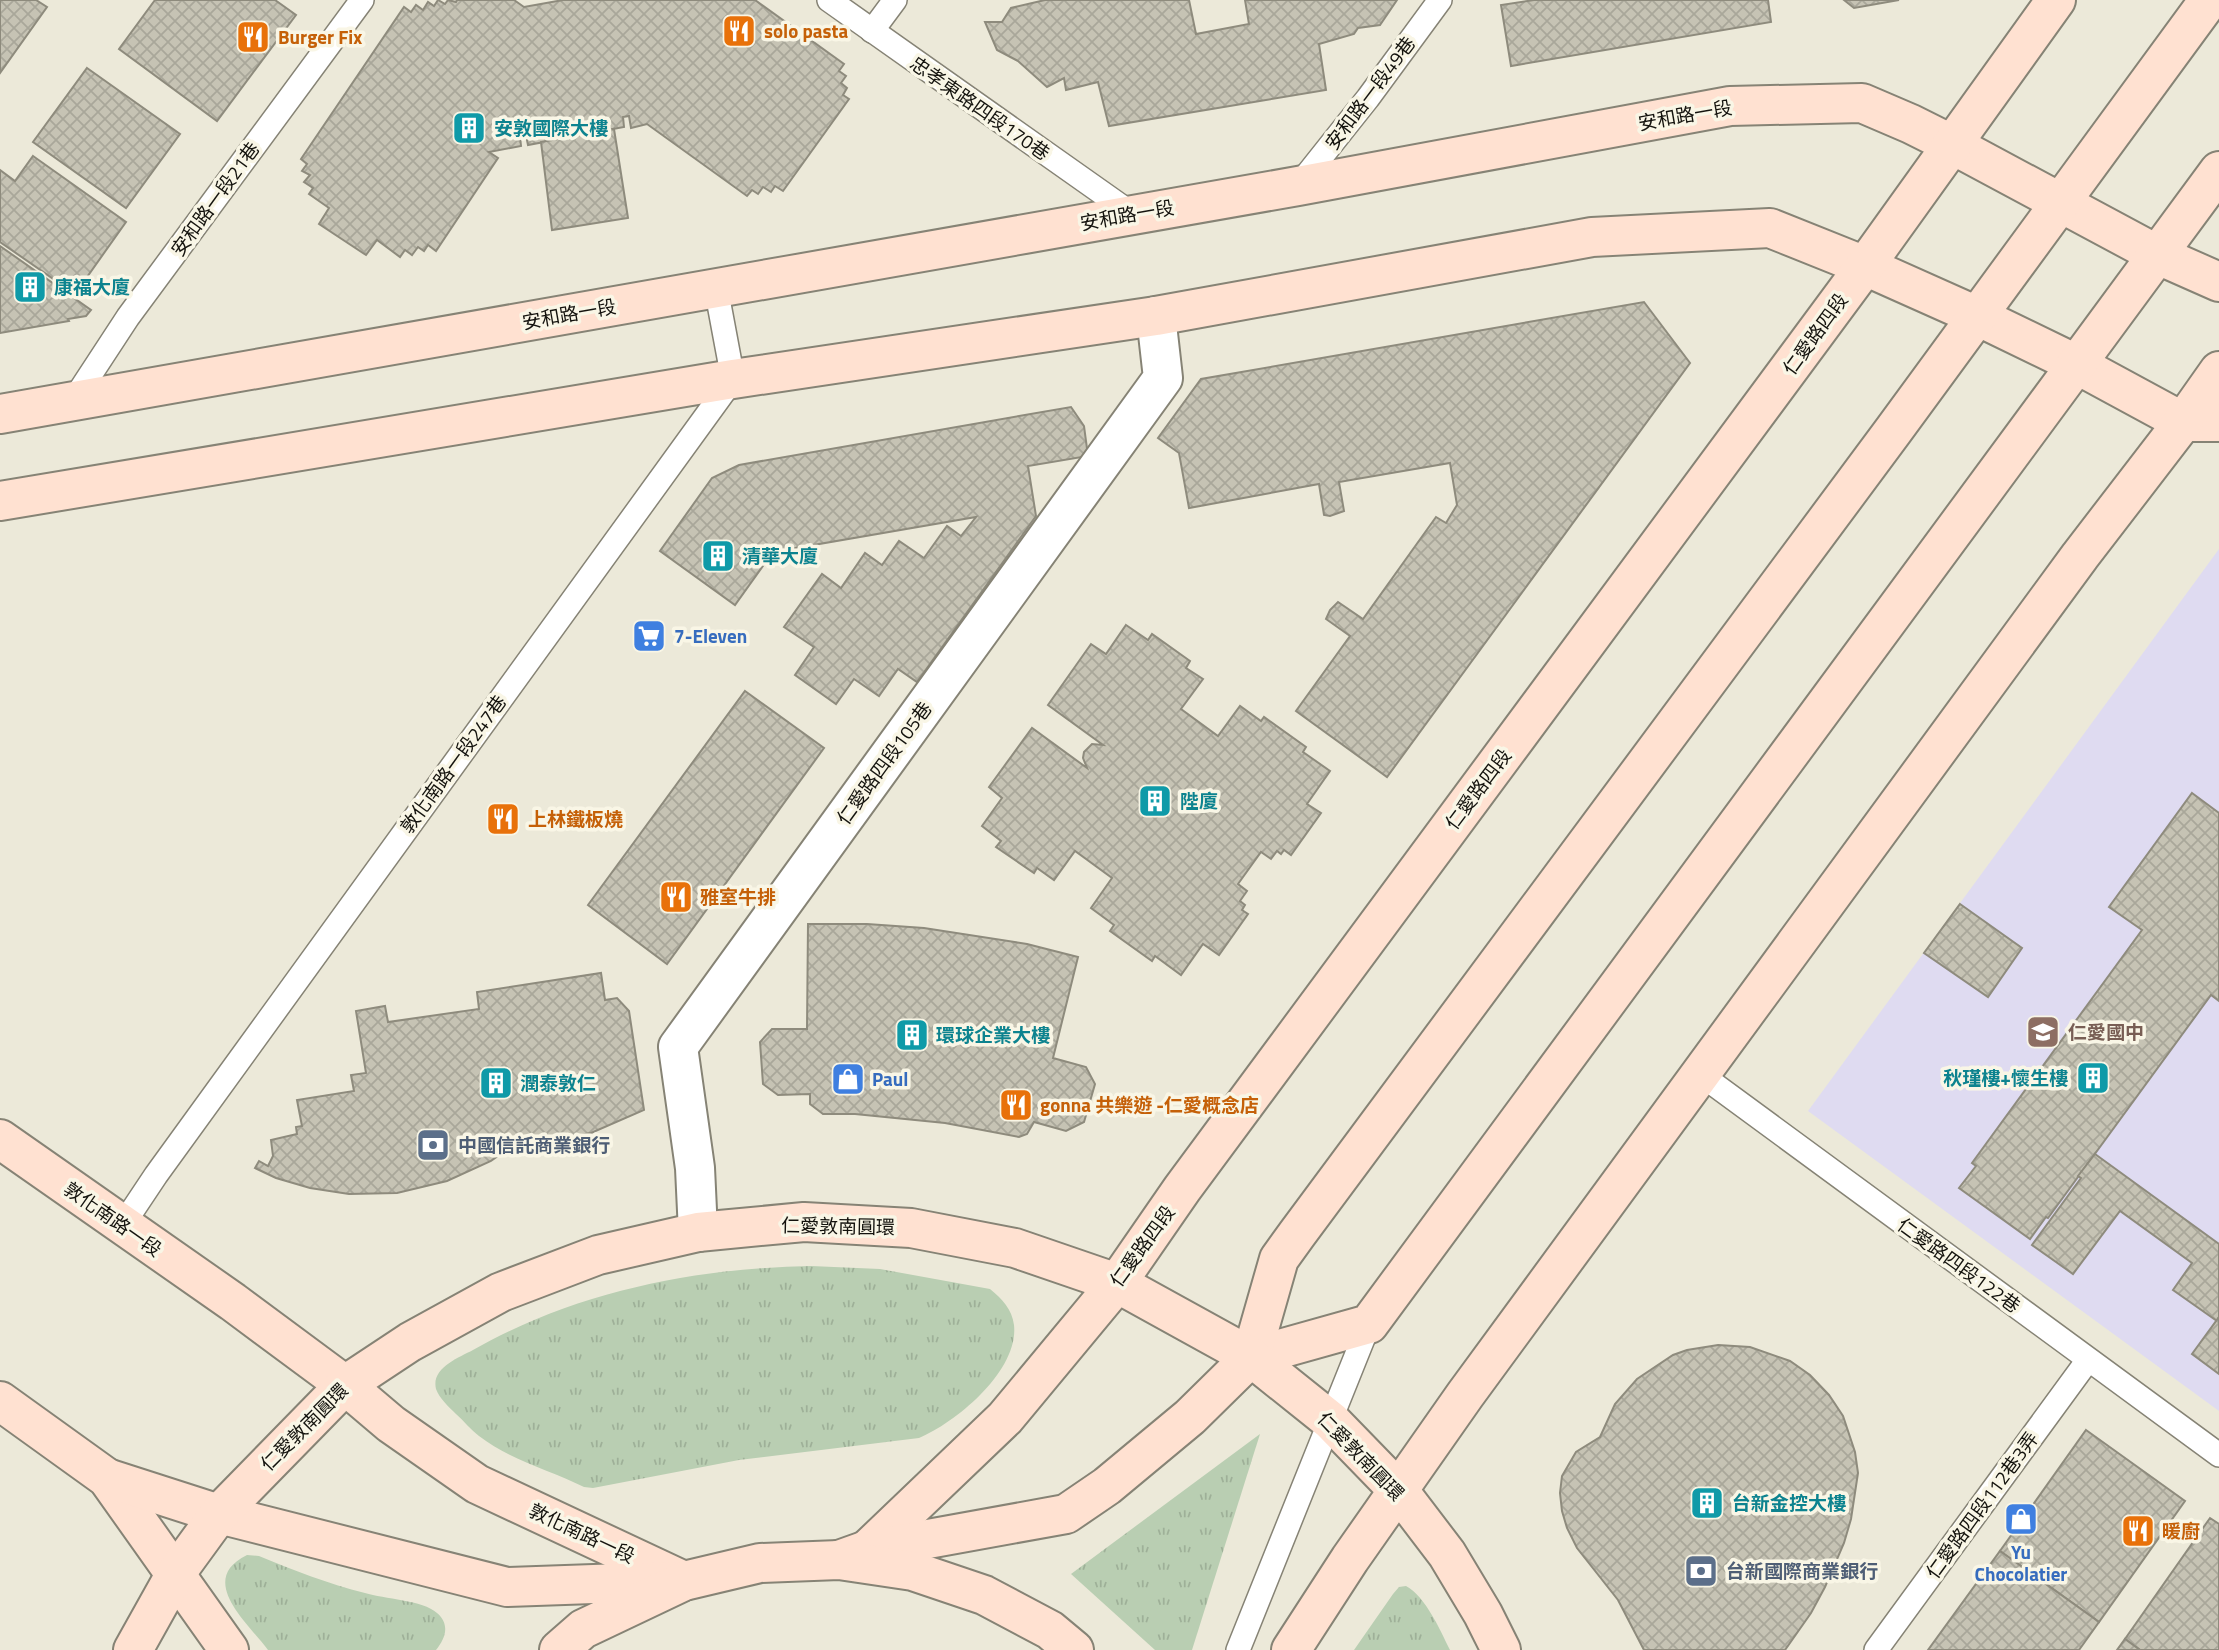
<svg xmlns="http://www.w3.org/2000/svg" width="2219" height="1650" font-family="'Titillium Web','Noto Sans TC',sans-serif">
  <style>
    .education { fill: #dfdbf1 }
    .grass { fill: url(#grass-tufts) }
    .building { fill: url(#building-cross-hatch); stroke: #8e8b7d; stroke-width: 2 }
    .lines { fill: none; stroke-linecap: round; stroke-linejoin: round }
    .lane-casing { stroke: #868375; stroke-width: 26 }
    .street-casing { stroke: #868375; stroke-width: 42 }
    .secondary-casing { stroke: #868375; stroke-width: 42 }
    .lane { stroke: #fff; stroke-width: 23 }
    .street { stroke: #fff; stroke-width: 38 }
    .secondary { stroke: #ffe1d1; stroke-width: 38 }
    .labels { text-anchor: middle; stroke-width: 7; stroke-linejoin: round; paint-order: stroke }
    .food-label { font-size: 19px; font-weight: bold; fill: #c56008; stroke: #f9f6e6; text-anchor: start }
    .street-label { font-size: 19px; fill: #14130e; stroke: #f9f6e6 }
    .culture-label { font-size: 19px; font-weight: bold; fill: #0d838f; stroke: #f9f6e6; text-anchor: start }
    .shop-label { font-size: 19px; font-weight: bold; fill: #366cbe; stroke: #f9f6e6; text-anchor: start }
    .education-label { font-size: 19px; font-weight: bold; fill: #785e54; stroke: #f9f6e6; text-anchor: start }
    .service-label { font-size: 19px; font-weight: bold; fill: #4e5e75; stroke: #f9f6e6; text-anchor: start }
  </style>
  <defs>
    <pattern id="grass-tufts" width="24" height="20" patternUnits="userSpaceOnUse" patternTransform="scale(1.75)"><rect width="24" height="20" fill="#b9ceb2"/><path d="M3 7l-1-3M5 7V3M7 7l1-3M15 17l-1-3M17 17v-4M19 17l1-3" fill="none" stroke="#9eb098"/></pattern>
    <pattern id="building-cross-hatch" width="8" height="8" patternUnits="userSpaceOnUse" patternTransform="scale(1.75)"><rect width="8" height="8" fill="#c6c3b4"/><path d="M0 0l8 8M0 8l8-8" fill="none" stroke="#a9a79a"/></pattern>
  </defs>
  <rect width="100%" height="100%" fill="#ece9d9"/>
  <!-- education -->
  <path class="education" d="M2219 549V1411L1808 1111Z"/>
  <!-- grass -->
  <g class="grass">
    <path d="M811 1266 880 1269 990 1289C1002 1299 1012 1309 1014 1325 1019 1370 957 1422 919 1438L739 1460 593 1488 584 1487C550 1470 510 1460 479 1436 471 1430 464 1421 456 1414 449 1407 439 1398 436 1389 431 1368 458 1358 473 1350 575 1292 694 1268 811 1266Z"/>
    <path d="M1260 1434 1192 1650H1155L1071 1574Z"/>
    <path d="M247 1555 259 1556C293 1570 329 1584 365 1593 384 1599 423 1600 437 1613 450 1624 446 1638 436 1650H268C248 1623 196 1580 247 1555Z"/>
    <path d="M1406 1586C1426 1597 1440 1630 1450 1650H1354L1393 1594 1399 1587Z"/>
  </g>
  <!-- building -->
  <g class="building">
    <path d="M0 0H36L47 7 0 73Z"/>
    <path d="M155 0H275L296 15 217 121 119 49Z"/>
    <path d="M438 0 445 4 448 0 456 2 457 0H514L524 7 563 0H755L844 64 839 71 846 76 841 83 847 88 843 95 849 99 783 191 775 186 771 192 763 187 758 194 752 190 747 196 647 124 631 128 629 116 623 117 624 127 528 145 526 135 520 136 521 146 489 152 498 158 436 251 428 245 424 251 418 247 412 255 405 250 400 257 377 240 366 255 319 224 329 208 309 194 313 188 304 182 310 175 302 171 307 164 301 159 404 7 411 12 416 5 423 10 428 2 434 6Z"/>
    <path d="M1045 0H1189L1196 34 1249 24 1245 0H1397L1380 25 1358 28 1354 34 1319 44 1326 90 1109 126 1098 82 1066 90 1064 78 1047 87 1018 61 997 50 985 22H1002L1011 8Z"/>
    <path d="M1534 0H1768L1771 22 1511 66 1501 5Z"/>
    <path d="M1844 0H1899L1854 8Z"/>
    <path d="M87 68 180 134 126 208 33 142Z"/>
    <path d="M614 129 628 218 552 230 541 142Z"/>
    <path d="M33 156 126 222 75 294 0 242V170L15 181Z"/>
    <path d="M0 246 91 310 86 316 68 319 69 321 0 333Z"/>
    <path d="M1644 302 1690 363 1387 777 1296 711 1350 636 1326 619 1330 610 1338 602 1363 619 1436 517 1446 523 1457 505 1450 463 1339 482 1344 511 1330 516 1324 515 1319 484 1189 508 1179 453 1158 438 1201 379Z"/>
    <path d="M1071 407 1084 426 1088 456 1028 466 1036 516 917 682 898 669 879 696 854 679 836 704 795 675 814 647 784 627 822 574 841 588 865 553 882 565 899 541 924 558 947 526 961 536 976 517 773 552 735 605 660 551 712 478 739 465Z"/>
    <path d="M1126 625 1148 640 1152 634 1190 661 1186 668 1203 679 1181 709 1218 736 1240 706 1261 721 1264 717 1306 747 1303 752 1330 771 1307 804 1321 813 1291 855 1284 850 1281 854 1277 851 1271 859 1261 852 1238 884 1247 891 1240 901 1245 905 1242 910 1248 914 1219 955 1203 944 1181 975 1155 956 1152 961 1110 931 1114 925 1091 908 1112 878 1075 851 1054 880 1037 868 1034 873 996 847 1001 841 982 826 1002 798 989 787 1032 728 1087 768 1083 758 1084 752 1092 744 1103 745 1048 705 1091 644 1106 654Z"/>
    <path d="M745 691 824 748 667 964 588 905Z"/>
    <path d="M2192 793 2219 813V1001L2211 995 2048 1218 2046 1217 2030 1239 1959 1188 1976 1166 1972 1163 2142 930 2109 907Z"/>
    <path d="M1960 904 2022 948 1988 997 1924 953Z"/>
    <path d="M808 924H867L924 928 1027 944 1078 957 1053 1058 1086 1067 1095 1084 1084 1122 1066 1131 1034 1122 1027 1134 1019 1137 945 1123 855 1114H823L810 1104V1094L778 1095 763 1084 760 1042 772 1029H807Z"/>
    <path d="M601 973 605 1000 617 998 629 1011 644 1110 591 1133 547 1141 518 1142 491 1161 447 1181 397 1193 349 1194 310 1188 276 1178 255 1168 259 1161 268 1166 273 1156 271 1140 297 1134 296 1127 302 1126 297 1100 354 1091 351 1075 366 1073 356 1011 385 1006 388 1022 479 1009 477 992Z"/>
    <path d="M2095 1154 2219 1244V1317L2217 1321 2173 1290 2192 1263 2120 1211 2073 1274 2032 1245 2081 1178 2078 1176Z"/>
    <path d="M2219 1317V1374L2192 1354Z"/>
    <path d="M1718 1345 1750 1347 1790 1361 1810 1375 1829 1395 1843 1416 1855 1452 1858 1473 1851 1519 1844 1543 1825 1587 1811 1613 1785 1650H1644L1618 1600 1577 1548 1567 1528 1562 1511 1560 1493 1562 1476 1576 1452 1600 1437 1615 1404 1637 1379 1673 1355 1687 1350Z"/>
    <path d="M2086 1430 2185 1501 2099 1622 2000 1551Z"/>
    <path d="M2210 1518 2219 1524V1650H2140L2125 1639Z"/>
    <path d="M2000 1551 2099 1622 2079 1650H1928Z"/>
    <path d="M2125 1639 2140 1650H2117Z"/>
  </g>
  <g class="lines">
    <defs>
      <g id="lane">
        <path d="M829 0 1132 214"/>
        <path d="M872 31 895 0"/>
        <path d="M1298 186 1368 98 1440 0"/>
        <path d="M73 401 128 317 362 0"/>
        <path d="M1700 1074 2219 1455"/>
        <path d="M122 1226 156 1175 733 379 716 288"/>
        <path d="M1238 1650 1369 1324"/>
        <path d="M1876 1650 2088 1360"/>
      </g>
      <path id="street" d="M698 1232 695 1168 678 1047 1163 378 1156 316"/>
      <g id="secondary">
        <path d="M0 414 1298 186 1730 106 1862 103 1911 124 1953 145 2158 255 2219 282"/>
        <path d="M0 501 733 379 1156 316 1592 237 1770 228 1865 266 1977 316 2076 364 2183 422H2219"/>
        <path d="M0 1139 233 1302 345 1385 391 1424 477 1484 684 1581"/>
        <path d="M1251 1357 1369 1324 2219 171"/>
        <path d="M0 1401 107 1478 229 1650"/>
        <path d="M107 1478 219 1514 507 1587 679 1581"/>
        <path d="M867 1550 1005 1418 1117 1283 1182 1189 1865 266 2056 0"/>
        <path d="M839 1560 867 1550 1066 1514 1107 1486 1190 1417 1251 1357 1279 1259 1297 1234 1893 431 2209 0"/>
        <path d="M133 1650 176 1573 219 1514 345 1385 410 1342 501 1292 598 1255 698 1232 804 1222 911 1228 1015 1248 1117 1283 1251 1357 1331 1421 1399 1491 1447 1554 1483 1614 1501 1650"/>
        <path d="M559 1650 583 1629 684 1581 760 1563 839 1560 913 1571 984 1595 1050 1630 1074 1650"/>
        <path d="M1291 1650 1350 1559 1465 1395 2080 556 2183 422 2219 371"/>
      </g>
    </defs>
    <!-- lane casing -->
    <use href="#lane" class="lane-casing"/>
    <!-- street casing -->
    <use href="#street" class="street-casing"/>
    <!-- secondary casing -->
    <use href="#secondary" class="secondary-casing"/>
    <!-- lane -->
    <use href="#lane" class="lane"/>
    <!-- street -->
    <use href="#street" class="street"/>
    <!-- secondary -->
    <use href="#secondary" class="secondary"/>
  </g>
  <!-- icons -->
  <defs>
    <symbol id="restaurant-square" viewBox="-11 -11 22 22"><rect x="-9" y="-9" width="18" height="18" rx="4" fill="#e8710a" stroke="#f9f6e6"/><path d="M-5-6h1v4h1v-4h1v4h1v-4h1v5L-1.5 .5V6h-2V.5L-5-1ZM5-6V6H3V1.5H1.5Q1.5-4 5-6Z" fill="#fff"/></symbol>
    <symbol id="building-square" viewBox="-11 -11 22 22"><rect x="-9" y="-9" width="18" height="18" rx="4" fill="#0f9aa8" stroke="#f9f6e6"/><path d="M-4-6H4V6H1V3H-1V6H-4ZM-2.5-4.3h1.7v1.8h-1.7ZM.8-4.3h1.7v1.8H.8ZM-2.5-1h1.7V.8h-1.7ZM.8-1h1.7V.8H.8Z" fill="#fff"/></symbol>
    <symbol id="supermarket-square" viewBox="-11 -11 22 22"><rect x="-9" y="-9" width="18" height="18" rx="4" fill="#3f7fe0" stroke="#f9f6e6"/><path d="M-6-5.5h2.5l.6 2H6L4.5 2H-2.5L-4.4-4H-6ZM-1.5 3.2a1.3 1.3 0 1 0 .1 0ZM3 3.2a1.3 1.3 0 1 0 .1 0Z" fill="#fff"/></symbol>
    <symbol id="school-square" viewBox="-11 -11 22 22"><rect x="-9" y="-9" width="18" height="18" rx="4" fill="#8d6e63" stroke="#f9f6e6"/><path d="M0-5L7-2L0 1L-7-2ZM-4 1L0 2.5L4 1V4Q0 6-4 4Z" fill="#fff"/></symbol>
    <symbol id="shop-square" viewBox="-11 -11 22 22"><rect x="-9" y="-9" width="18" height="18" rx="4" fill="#3f7fe0" stroke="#f9f6e6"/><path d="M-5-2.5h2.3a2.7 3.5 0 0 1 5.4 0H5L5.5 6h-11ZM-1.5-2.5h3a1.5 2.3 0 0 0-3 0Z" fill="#fff"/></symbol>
    <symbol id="bank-square" viewBox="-11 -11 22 22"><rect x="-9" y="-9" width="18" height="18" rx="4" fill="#5c6f8a" stroke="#f9f6e6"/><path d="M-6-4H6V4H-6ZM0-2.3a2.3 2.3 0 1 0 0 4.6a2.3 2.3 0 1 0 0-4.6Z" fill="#fff"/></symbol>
  </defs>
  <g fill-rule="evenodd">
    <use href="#restaurant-square" x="720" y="12" width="38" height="38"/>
    <use href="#restaurant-square" x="234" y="18" width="38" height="38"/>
    <use href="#building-square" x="450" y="109" width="38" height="38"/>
    <use href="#building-square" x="11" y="268" width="38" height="38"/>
    <use href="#building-square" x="699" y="537" width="38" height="38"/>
    <use href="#supermarket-square" x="630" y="617" width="38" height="38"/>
    <use href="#building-square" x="1136" y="782" width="38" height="38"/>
    <use href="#restaurant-square" x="484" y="800" width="38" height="38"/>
    <use href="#restaurant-square" x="657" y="878" width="38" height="38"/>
    <use href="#school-square" x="2024" y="1013" width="38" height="38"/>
    <use href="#building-square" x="893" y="1016" width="38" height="38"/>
    <use href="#building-square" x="2074" y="1059" width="38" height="38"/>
    <use href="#shop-square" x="829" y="1060" width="38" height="38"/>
    <use href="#building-square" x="477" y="1064" width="38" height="38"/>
    <use href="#restaurant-square" x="997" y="1086" width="38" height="38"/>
    <use href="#bank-square" x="414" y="1126" width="38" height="38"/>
    <use href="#building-square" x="1688" y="1484" width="38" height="38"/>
    <use href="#shop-square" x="2002" y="1500" width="38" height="38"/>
    <use href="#restaurant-square" x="2119" y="1512" width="38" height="38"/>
    <use href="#bank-square" x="1682" y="1552" width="38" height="38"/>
  </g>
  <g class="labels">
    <!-- food labels -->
    <g class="food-label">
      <text x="764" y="38">solo pasta</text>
      <text x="278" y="44">Burger Fix</text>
      <text x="528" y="826">上林鐵板燒</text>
      <text x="700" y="904">雅室牛排</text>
      <text x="1040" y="1112">gonna 共樂遊 -仁愛概念店</text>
      <text x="2162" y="1538">暖廚</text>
    </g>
    <!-- street labels -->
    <g class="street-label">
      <text transform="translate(1370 93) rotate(-53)" y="7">安和路一段49巷</text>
      <text transform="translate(980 108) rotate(35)" y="7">忠孝東路四段170巷</text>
      <text transform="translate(1685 115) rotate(-10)" y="7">安和路一段</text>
      <text transform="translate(215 199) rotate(-54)" y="7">安和路一段21巷</text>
      <text transform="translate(1127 215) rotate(-10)" y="7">安和路一段</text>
      <text transform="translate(569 314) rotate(-10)" y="7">安和路一段</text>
      <text transform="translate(1815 334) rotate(-54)" y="7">仁愛路四段</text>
      <text transform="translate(884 763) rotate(-54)" y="7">仁愛路四段105巷</text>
      <text transform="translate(453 764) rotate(-54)" y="7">敦化南路一段247巷</text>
      <text transform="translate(1478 789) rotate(-53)" y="7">仁愛路四段</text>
      <text transform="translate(113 1219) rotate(35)" y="7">敦化南路一段</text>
      <text transform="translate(838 1226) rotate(1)" y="7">仁愛敦南圓環</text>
      <text transform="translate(1142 1246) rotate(-54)" y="7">仁愛路四段</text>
      <text transform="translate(1959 1265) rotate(36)" y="7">仁愛路四段122巷</text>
      <text transform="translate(304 1427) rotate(-45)" y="7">仁愛敦南圓環</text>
      <text transform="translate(1361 1456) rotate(46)" y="7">仁愛敦南圓環</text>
      <text transform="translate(1982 1505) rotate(-54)" y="7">仁愛路四段112巷3弄</text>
      <text transform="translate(582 1533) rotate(25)" y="7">敦化南路一段</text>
    </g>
    <!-- culture labels -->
    <g class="culture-label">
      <text x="494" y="135">安敦國際大樓</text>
      <text x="54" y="294">康福大廈</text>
      <text x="742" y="563">清華大廈</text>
      <text x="1180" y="808">陛廈</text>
      <text x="936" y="1042">環球企業大樓</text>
      <text x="2068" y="1085" text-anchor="end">秋瑾樓+懷生樓</text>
      <text x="520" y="1090">潤泰敦仁</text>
      <text x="1732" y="1510">台新金控大樓</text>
    </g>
    <!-- shop labels -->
    <g class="shop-label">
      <text x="674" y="643">7-Eleven</text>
      <text x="872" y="1086">Paul</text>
      <text x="2021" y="1559" text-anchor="middle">Yu<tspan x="2021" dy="22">Chocolatier</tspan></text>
    </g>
    <!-- education labels -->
    <g class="education-label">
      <text x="2068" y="1039">仁愛國中</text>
    </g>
    <!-- service labels -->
    <g class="service-label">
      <text x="458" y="1152">中國信託商業銀行</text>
      <text x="1726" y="1578">台新國際商業銀行</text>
    </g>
  </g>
</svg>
